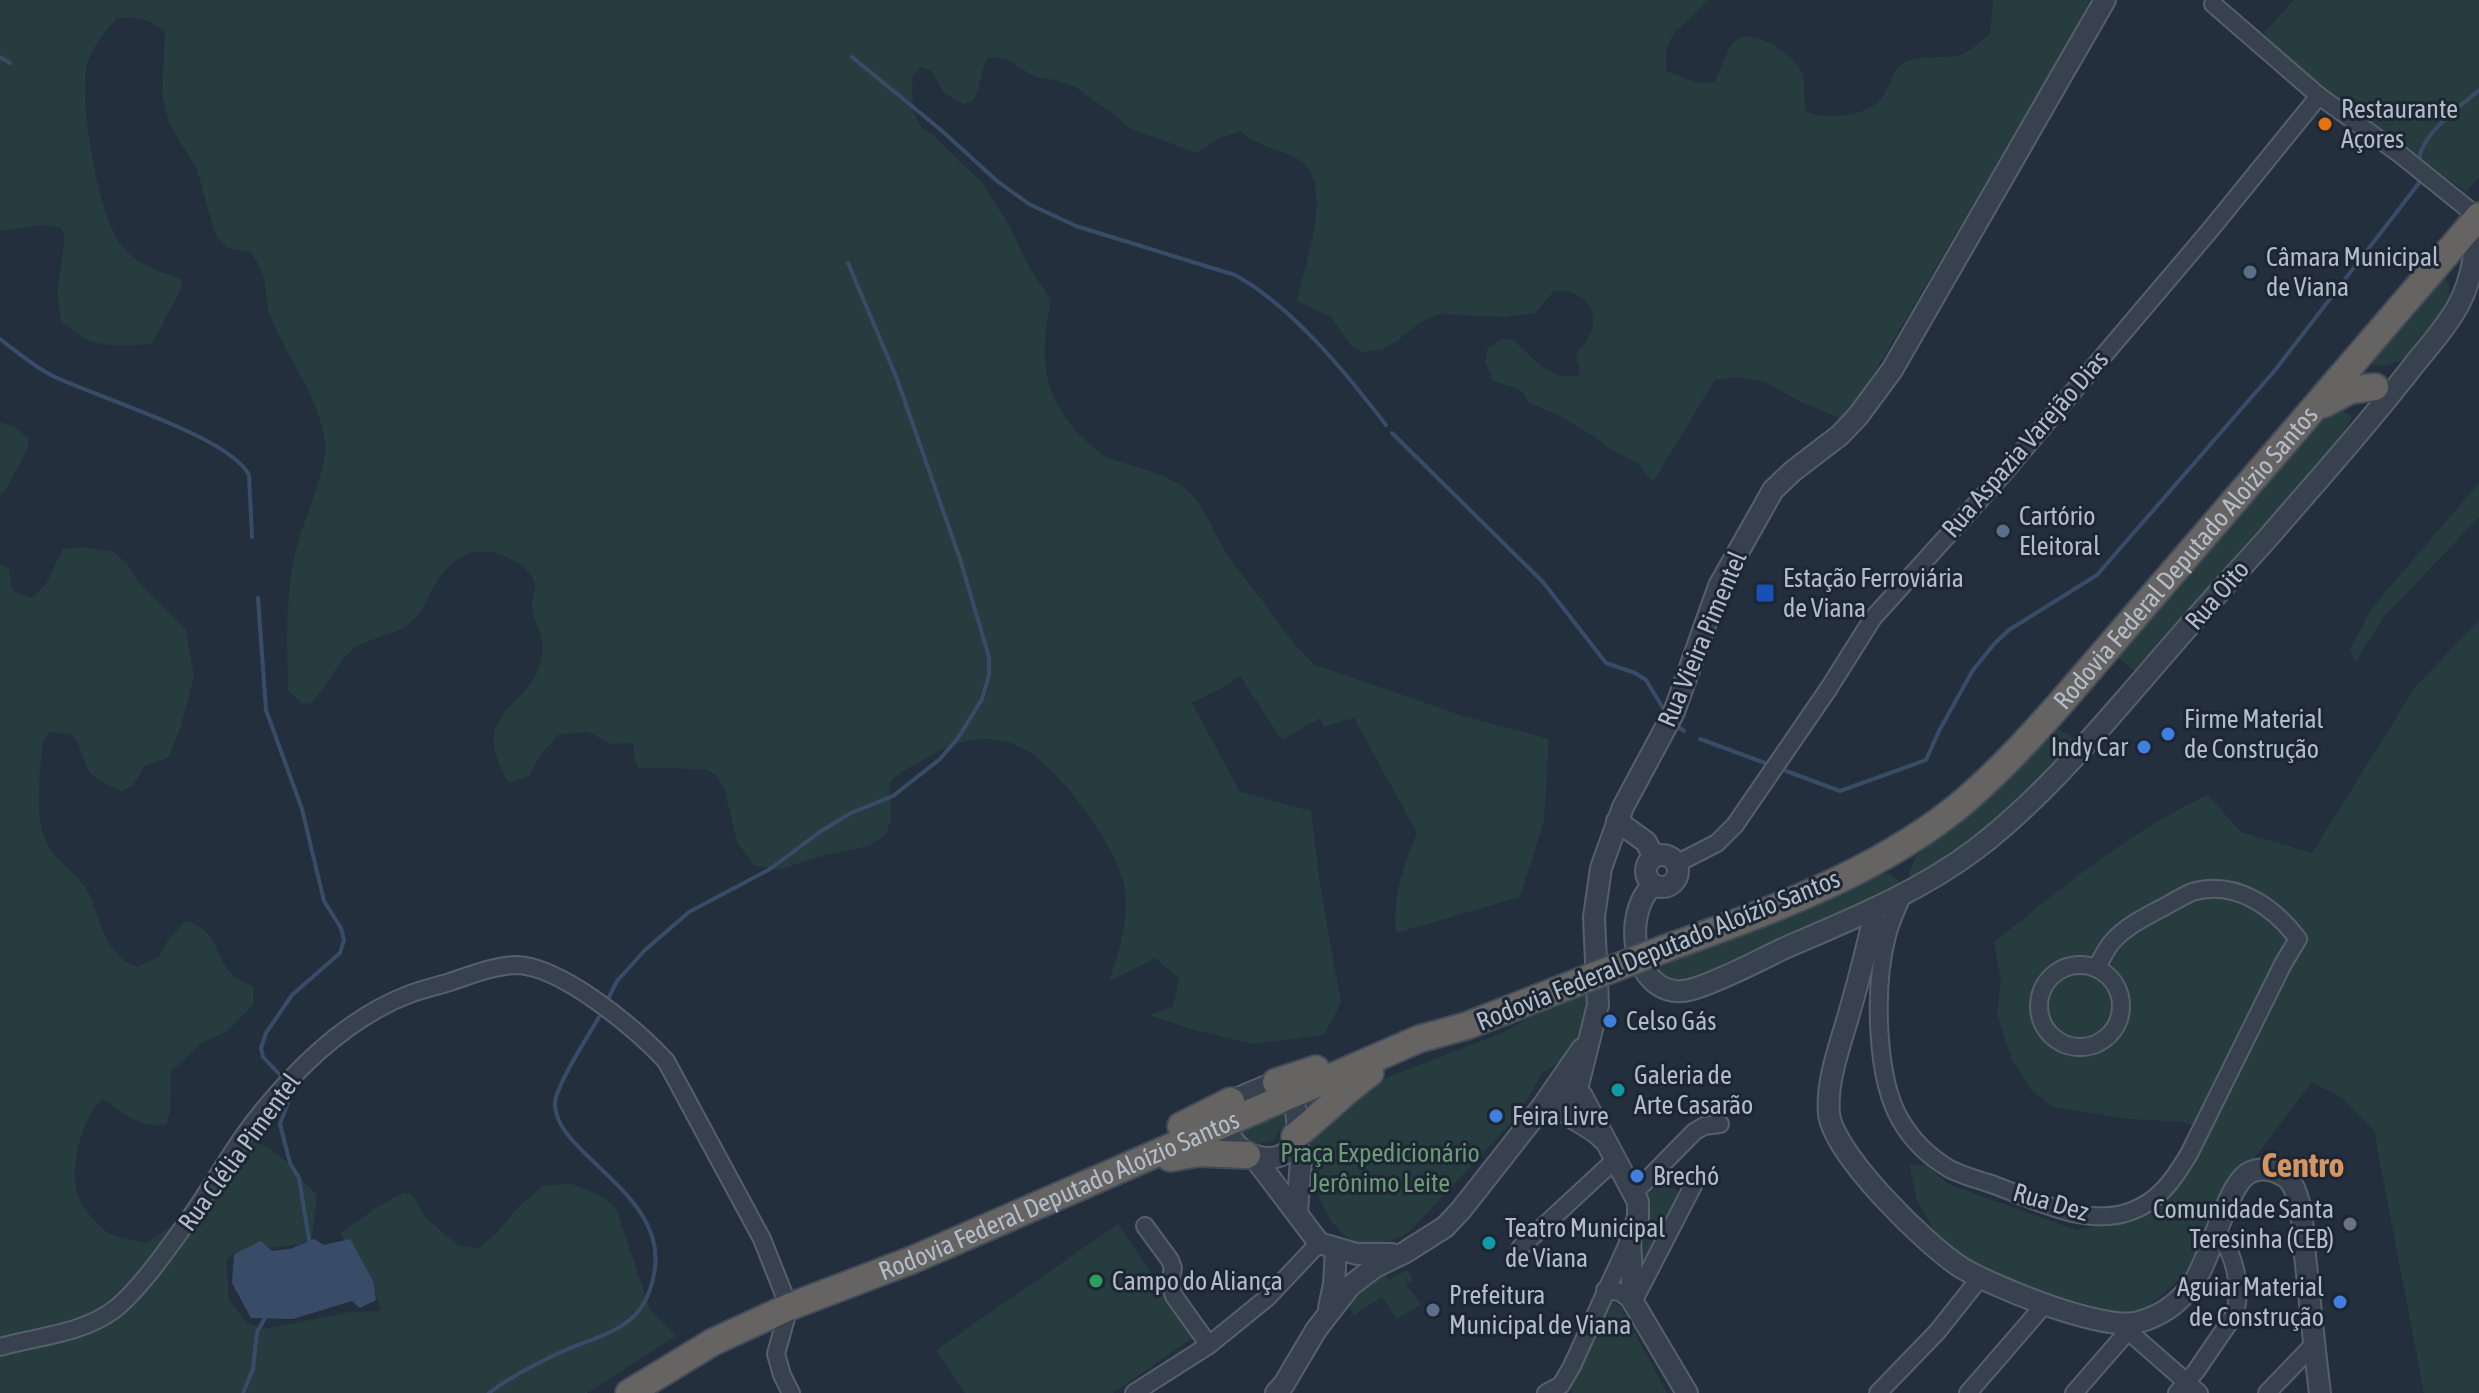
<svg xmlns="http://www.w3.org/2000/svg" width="2479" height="1393" font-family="'Asap Condensed',sans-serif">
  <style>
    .green { fill: #263c3f }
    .water { fill: #394c67 }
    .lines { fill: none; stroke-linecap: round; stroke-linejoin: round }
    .stream { stroke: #394c67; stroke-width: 4 }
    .minor-casing { stroke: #565f6c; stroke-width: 20 }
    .tertiary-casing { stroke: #565f6c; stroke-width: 24 }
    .trunk-casing { stroke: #434c59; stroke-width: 30 }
    .minor { stroke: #38414e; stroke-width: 16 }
    .tertiary { stroke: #38414e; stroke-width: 20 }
    .trunk { stroke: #656462; stroke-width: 26 }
    .trunk-bridge-casing { stroke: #434c59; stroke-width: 30; stroke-linecap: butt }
    .trunk-bridge { stroke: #656462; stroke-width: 26 }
    .food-dot { fill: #e8710a; stroke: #1d2633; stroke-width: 3 }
    .service-dot { fill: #5c6f8a; stroke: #1d2633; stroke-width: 3 }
    .transit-dot { fill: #1a4fb4; stroke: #1d2633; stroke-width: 3 }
    .shop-dot { fill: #3f7fe0; stroke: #1d2633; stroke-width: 3 }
    .culture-dot { fill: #0f9aa8; stroke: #1d2633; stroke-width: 3 }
    .worship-dot { fill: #6b7280; stroke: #1d2633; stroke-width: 3 }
    .leisure-dot { fill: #2e9e5b; stroke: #1d2633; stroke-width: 3 }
    .labels { text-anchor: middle; stroke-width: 6; stroke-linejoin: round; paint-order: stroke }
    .poi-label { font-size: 26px; fill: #b4bcc9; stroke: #1d2633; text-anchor: start }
    .street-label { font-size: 26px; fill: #b4bcc9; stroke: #1d2633 }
    .park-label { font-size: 26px; fill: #6b9a76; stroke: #1d2633 }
    .district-label { font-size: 34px; font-weight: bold; fill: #d59563; stroke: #1d2633 }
  </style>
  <rect width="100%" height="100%" fill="#242f3e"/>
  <!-- green -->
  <g class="green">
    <path d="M0 0H1709L1674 33 1666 51V71L1699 83 1714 82C1722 71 1726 50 1734 42 1750 24 1794 55 1802 72 1806 84 1803 99 1806 111 1825 121 1867 116 1881 99 1891 88 1890 71 1904 63 1921 54 1942 59 1960 55 1970 52 1981 40 1990 34L1993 0H2090L2066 45 1846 421 1797 400 1766 382 1738 377 1715 380 1653 482 1637 463 1611 450 1592 435 1558 415 1529 403 1523 392 1516 388 1493 381 1485 362 1488 348 1500 340 1512 339C1532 356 1548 382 1579 375L1580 367 1575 356C1581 348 1589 340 1592 329 1598 303 1577 289 1554 291L1535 313 1505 317 1439 314 1419 323 1397 341 1381 350 1362 352 1351 346 1331 317 1297 301C1304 265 1338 180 1296 158 1278 148 1255 146 1241 131L1218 139 1197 153 1129 128 1118 117 1075 87 1056 80 1037 78 1004 58H987C980 73 981 86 974 100L964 104 945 94 930 70 921 67 912 77 913 111 921 127 932 134 983 184 1010 227 1029 267 1051 300C1040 354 1040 393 1080 435 1089 444 1101 456 1114 460 1134 467 1171 475 1187 490 1204 505 1211 526 1222 546 1234 566 1250 585 1265 604 1281 626 1295 647 1315 665L1463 716 1549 739 1544 821 1520 897 1396 933C1392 896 1403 867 1417 833L1354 718 1323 727 1320 718 1282 740 1240 676 1218 690 1192 703 1240 792 1311 811 1320 884 1341 1003 1324 1035 1253 1044 1198 1031 1149 1015 1173 1007 1179 979 1155 958 1109 981C1120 949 1130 918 1124 885 1119 860 1101 834 1087 814 1043 752 1001 714 926 758 914 765 899 772 890 782L891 819 886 834 868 846 814 858 778 870 754 865 737 842 725 791 718 777 706 769 639 768 635 761 633 743 610 744 589 732 559 734 541 754 529 776 509 783C463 707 534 712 542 655 545 634 535 627 532 608 531 601 536 591 535 584 531 568 513 558 498 554 473 546 451 559 437 581 428 595 425 611 411 622 393 638 368 636 351 651 335 666 326 688 310 704L301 703 288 690C287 649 285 589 296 550 303 521 327 471 325 444 320 397 289 362 272 320 262 295 271 277 250 252L227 248 216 236 196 167 170 126 162 95 165 32C149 18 138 17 117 18 104 33 89 50 86 71 81 108 98 217 122 246 138 265 157 271 180 278L182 287 152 344C111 346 92 350 61 321L57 292 65 239 62 229C35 219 26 231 0 230Z"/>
    <path d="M2294 0H2479V177L2466 192 2320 87 2263 34Z"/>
    <path d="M2442 273 2449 285V303L2402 360 2386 366 2365 364Z"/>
    <path d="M2336 406 2352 417 2312 484 2139 675 2114 654Z"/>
    <path d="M0 422 16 428 28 438V448L5 491 0 493Z"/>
    <path d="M2479 483V517L2382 619 2356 662 2350 650 2371 609Z"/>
    <path d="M83 547 113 552 127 563 138 582 186 630 194 676 181 726 168 758 145 766 133 785 121 791C110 786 94 780 88 769 80 754 83 747 70 734L49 732 43 741C40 773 32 823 51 850 61 865 80 876 88 892 103 922 102 951 136 967L158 958 168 940 186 920C223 936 210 950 231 973 237 979 247 983 254 987L253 1005 228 1031 201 1043 171 1072 170 1112 166 1124C138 1130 124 1112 102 1099 82 1120 72 1159 76 1188 78 1203 96 1225 109 1233 119 1238 135 1240 146 1243 165 1232 182 1218 194 1200 208 1179 215 1158 232 1140 277 1139 289 1168 317 1195L312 1237 301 1244 235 1252 226 1259 229 1300 247 1323 265 1329 350 1312 381 1311C374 1280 356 1260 340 1234L377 1207 405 1192 414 1197 427 1219 459 1246 478 1248 496 1234 519 1206 543 1186 569 1183 598 1194 616 1208 650 1310 676 1336 587 1393H0V563L9 569 12 590 31 598 46 584 63 549Z"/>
    <path d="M2479 620V1393H2424L2374 1131 2342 1098 2312 1082 2226 1195 2195 1267 2139 1314 2112 1312 1985 1274 1942 1245 1917 1200 1909 1164 1927 1166 1948 1184 2076 1230 2108 1224 2147 1212 2192 1170 2210 1132 2185 1122 2129 1119 2054 1107 2031 1090 2011 1058 1997 1013 2001 982 1994 942C2059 890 2131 830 2208 795L2241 832 2312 853 2416 686Z"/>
    <path d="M2050 724 2077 740 2002 819 1912 883 1909 873 1916 856 1968 810Z"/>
    <path d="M1888 873 1898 880V888L1674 988 1649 967 1668 958 1673 960 1868 879Z"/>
    <path d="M1594 984 1589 1022 1571 1055 1542 1073 1518 1116 1409 1232C1361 1262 1330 1235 1316 1187L1310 1194 1308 1208 1305 1200 1307 1151 1312 1139 1324 1120 1366 1086 1504 1032 1570 994Z"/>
    <path d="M1284 1111 1285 1123 1273 1141C1258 1145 1249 1142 1239 1130Z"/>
    <path d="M1656 1179 1684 1194 1641 1279 1643 1196 1646 1187Z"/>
    <path d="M1118 1224 1194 1337 1113 1393H965L936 1350Z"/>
    <path d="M1407 1270 1413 1280 1406 1285 1421 1304 1397 1319 1382 1297 1354 1315 1346 1300 1383 1272 1389 1280Z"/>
    <path d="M1608 1300 1620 1306 1667 1393H1572L1569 1385Z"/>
  </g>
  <!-- water -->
  <path class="water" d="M314 1239 324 1245 350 1239 373 1281 376 1300 360 1308 352 1301 293 1319 251 1318 232 1283 234 1254 261 1241 272 1251 290 1249Z"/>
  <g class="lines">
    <!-- stream -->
    <g class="stream">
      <path d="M0 57 10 63"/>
      <path d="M852 57 941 130 997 181 1029 204 1076 226 1235 275C1293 307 1346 373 1386 425"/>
      <path d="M2419 163C2418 136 2460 107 2479 90"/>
      <path d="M0 339C16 351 32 365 51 375 92 396 230 436 249 475L252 537"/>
      <path d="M1392 433 1543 582 1606 663 1635 673 1646 680 1666 713"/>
      <path d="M258 598 266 710 302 809 324 901 341 928 344 940 340 953 292 995 266 1033 261 1048 263 1057 279 1074"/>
      <path d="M1674 724 1684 731"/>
      <path d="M1700 739 1765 763"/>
      <path d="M1786 771 1840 791 1926 760 1939 731 1973 670 1995 643 2009 630 2097 575 2276 369 2419 183V175"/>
      <path d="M609 997 617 981 645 950 689 912 770 869 821 831 851 813 893 796 940 759 958 738 982 699 989 675V657L960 559 897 379 848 263"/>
      <path d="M292 1087V1092L280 1124 290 1163 299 1178 310 1245"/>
      <path d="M243 1393 253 1369 257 1332 267 1315"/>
      <path d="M489 1393C513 1375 541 1361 568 1349 590 1340 616 1333 633 1317 646 1305 651 1290 654 1274 671 1194 553 1154 555 1103 556 1085 589 1035 599 1017"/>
    </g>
    <defs>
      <g id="minor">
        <path d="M2213 4 2319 96 2401 155 2478 217"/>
        <path d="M1676 864 1717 843 1735 825 1829 688 1873 618 2004 473 2211 229 2319 96"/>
        <path d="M1902 896C1897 909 1890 922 1887 936 1874 985 1875 1078 1901 1121 1912 1140 1930 1157 1948 1168 1962 1176 1980 1180 1994 1185 2035 1200 2085 1227 2129 1212 2159 1202 2174 1179 2189 1154L2283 964 2298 939C2274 907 2235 879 2192 892 2183 896 2173 902 2164 907 2147 916 2126 926 2113 941 2106 948 2102 959 2096 968"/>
        <circle cx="2080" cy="1006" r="41"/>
        <path d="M1634 1193 1694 1132 1704 1126 1720 1124"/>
        <path d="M1145 1226 1170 1260 1173 1268 1170 1283 1174 1296 1209 1345"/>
        <path d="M1520 1248 1616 1159"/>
        <path d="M1605 1290 1620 1292 1633 1302 1695 1182"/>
        <path d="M2127 1330 2199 1393"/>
        <path d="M0 1347C38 1336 82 1334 115 1309 138 1291 167 1250 185 1225 206 1196 224 1164 245 1134 286 1078 343 1019 410 994 423 989 437 986 450 982 471 975 493 966 515 965 561 965 636 1029 666 1061L762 1239 789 1307 776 1354 782 1375 791 1393"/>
        <path d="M1134 1393 1209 1345 1268 1297 1319 1243"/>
        <path d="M1546 1393 1561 1385 1572 1366 1630 1239"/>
        <path d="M1878 1393 1937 1332 1980 1278"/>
        <path d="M1968 1393 2045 1304"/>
        <path d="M2074 1393 2122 1338 2128 1324"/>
        <path d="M2177 1393 2196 1371 2235 1314C2242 1286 2235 1255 2218 1233"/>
        <path d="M2267 1393 2315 1343"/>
      </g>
      <g id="tertiary">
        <path d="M1617 821 1646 842 1654 857"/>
        <circle cx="1662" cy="871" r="16"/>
        <path d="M1653 885C1618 918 1636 1006 1693 989 1725 979 1757 961 1787 947 1852 919 1919 892 1976 849 2040 800 2090 740 2143 679 2183 632 2225 585 2267 539 2316 482 2367 426 2413 366 2428 347 2447 327 2459 304 2473 277 2476 247 2478 217"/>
        <path d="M1876 908C1868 944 1859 979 1849 1014 1840 1045 1826 1082 1829 1114 1834 1155 1927 1246 1962 1268 1994 1287 2104 1332 2139 1322 2160 1316 2179 1303 2192 1285 2211 1260 2227 1184 2249 1173 2258 1168 2270 1169 2278 1173 2284 1175 2289 1179 2292 1184 2303 1204 2303 1232 2305 1255 2310 1301 2314 1347 2320 1393"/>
        <path d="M1276 1082C1288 1087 1294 1099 1296 1112 1311 1189 1202 1158 1231 1101Z"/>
        <path d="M1570 1094 1578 1085 1598 1005 1594 917 1601 868 1623 807 1674 712 1719 586 1773 490 1793 471 1840 435 1858 416 1892 370 2105 0"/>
        <path d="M1571 1095 1582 1096 1638 1202V1218L1630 1238 1633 1302 1687 1393"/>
        <path d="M1542 1107 1582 1049"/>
        <path d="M1562 1109C1574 1122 1591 1126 1603 1139"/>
        <path d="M1295 1136 1301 1160 1297 1213"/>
        <path d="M1254 1157 1319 1243 1357 1254H1392"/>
        <path d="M1329 1308 1334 1284 1336 1249"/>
        <path d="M1276 1393 1284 1384 1316 1330 1350 1286 1375 1267 1404 1253 1445 1227 1461 1210 1542 1107 1553 1101"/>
      </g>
      <g id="trunk">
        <path d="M2324 404 2350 390 2375 387"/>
        <path id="s1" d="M1664 949C1765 913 1870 876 1955 809 1993 778 2026 742 2059 705L2479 216"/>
        <path d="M1276 1082 1316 1069"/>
        <path d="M1181 1126 1231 1101"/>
        <path d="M1295 1136C1321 1116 1343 1092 1370 1073"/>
        <path d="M1170 1158 1199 1153 1247 1155"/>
        <path id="s2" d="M629 1393 713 1342 789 1307 912 1260 1419 1039 1466 1026 1581 981"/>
      </g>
    </defs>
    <!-- minor casing -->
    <use href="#minor" class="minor-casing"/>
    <!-- tertiary casing -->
    <use href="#tertiary" class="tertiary-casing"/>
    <!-- trunk casing -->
    <use href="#trunk" class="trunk-casing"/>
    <!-- minor -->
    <use href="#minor" class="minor"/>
    <!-- tertiary -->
    <use href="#tertiary" class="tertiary"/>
    <!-- trunk -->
    <use href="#trunk" class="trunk"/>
    <defs>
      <path id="trunk-bridge" d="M1581 981 1664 949"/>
    </defs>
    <!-- trunk-bridge casing -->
    <use href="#trunk-bridge" class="trunk-bridge-casing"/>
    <!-- trunk-bridge -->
    <use href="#trunk-bridge" class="trunk-bridge"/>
  </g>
  <!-- markers -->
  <circle class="food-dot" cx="2325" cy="124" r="8"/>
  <g class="service-dot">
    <circle cx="2250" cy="272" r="8"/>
    <circle cx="2003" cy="531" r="8"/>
    <circle cx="1433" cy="1310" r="8"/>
  </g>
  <rect class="transit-dot" x="1755" y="583" width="20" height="20" rx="4"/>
  <g class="shop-dot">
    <circle cx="2168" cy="734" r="8"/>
    <circle cx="2144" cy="747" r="8"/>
    <circle cx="1610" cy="1021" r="8"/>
    <circle cx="1496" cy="1116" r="8"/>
    <circle cx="1637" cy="1176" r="8"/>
    <circle cx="2340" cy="1302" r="8"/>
  </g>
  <g class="culture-dot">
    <circle cx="1618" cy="1090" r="8"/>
    <circle cx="1489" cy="1243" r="8"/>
  </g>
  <circle class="worship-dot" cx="2350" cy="1224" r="8"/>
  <circle class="leisure-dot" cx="1096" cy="1281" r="8"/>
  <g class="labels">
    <!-- poi labels -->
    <g class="poi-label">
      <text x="2341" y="118">Restaurante<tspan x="2341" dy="30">Açores</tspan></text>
      <text x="2266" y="266">Câmara Municipal<tspan x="2266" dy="30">de Viana</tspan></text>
      <text x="2019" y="525">Cartório<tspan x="2019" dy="30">Eleitoral</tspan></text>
      <text x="1783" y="587">Estação Ferroviária<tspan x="1783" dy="30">de Viana</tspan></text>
      <text x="2184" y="728">Firme Material<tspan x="2184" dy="30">de Construção</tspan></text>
      <text x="2128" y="756" text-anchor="end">Indy Car</text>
      <text x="1626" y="1030">Celso Gás</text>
      <text x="1634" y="1084">Galeria de<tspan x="1634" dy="30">Arte Casarão</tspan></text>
      <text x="1512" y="1125">Feira Livre</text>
      <text x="1653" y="1185">Brechó</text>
      <text x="2334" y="1218" text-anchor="end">Comunidade Santa<tspan x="2334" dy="30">Teresinha (CEB)</tspan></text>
      <text x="1505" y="1237">Teatro Municipal<tspan x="1505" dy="30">de Viana</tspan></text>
      <text x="1112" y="1290">Campo do Aliança</text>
      <text x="2324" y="1296" text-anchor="end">Aguiar Material<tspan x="2324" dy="30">de Construção</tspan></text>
      <text x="1449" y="1304">Prefeitura<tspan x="1449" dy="30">Municipal de Viana</tspan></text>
    </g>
    <!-- street labels -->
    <g class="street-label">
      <text transform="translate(2025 444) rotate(-49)" y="9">Rua Aspazia Varejão Dias</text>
      <text dy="9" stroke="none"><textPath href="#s1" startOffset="666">Rodovia Federal Deputado Aloízio Santos</textPath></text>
      <text transform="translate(2217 595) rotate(-49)" y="9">Rua Oito</text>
      <text transform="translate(1702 639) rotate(-67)" y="9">Rua Vieira Pimentel</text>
      <text transform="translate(1658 950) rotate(-22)" y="9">Rodovia Federal Deputado Aloízio Santos</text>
      <text transform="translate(239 1152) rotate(-54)" y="9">Rua Clélia Pimentel</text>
      <text dy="9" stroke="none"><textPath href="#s2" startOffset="474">Rodovia Federal Deputado Aloízio Santos</textPath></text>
      <text transform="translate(2051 1202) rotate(16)" y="9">Rua Dez</text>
    </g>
    <!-- park labels -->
    <g class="park-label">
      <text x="1380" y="1162">Praça Expedicionário<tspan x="1380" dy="30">Jerônimo Leite</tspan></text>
    </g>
    <!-- district labels -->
    <g class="district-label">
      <text x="2303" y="1177">Centro</text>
    </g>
  </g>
</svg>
